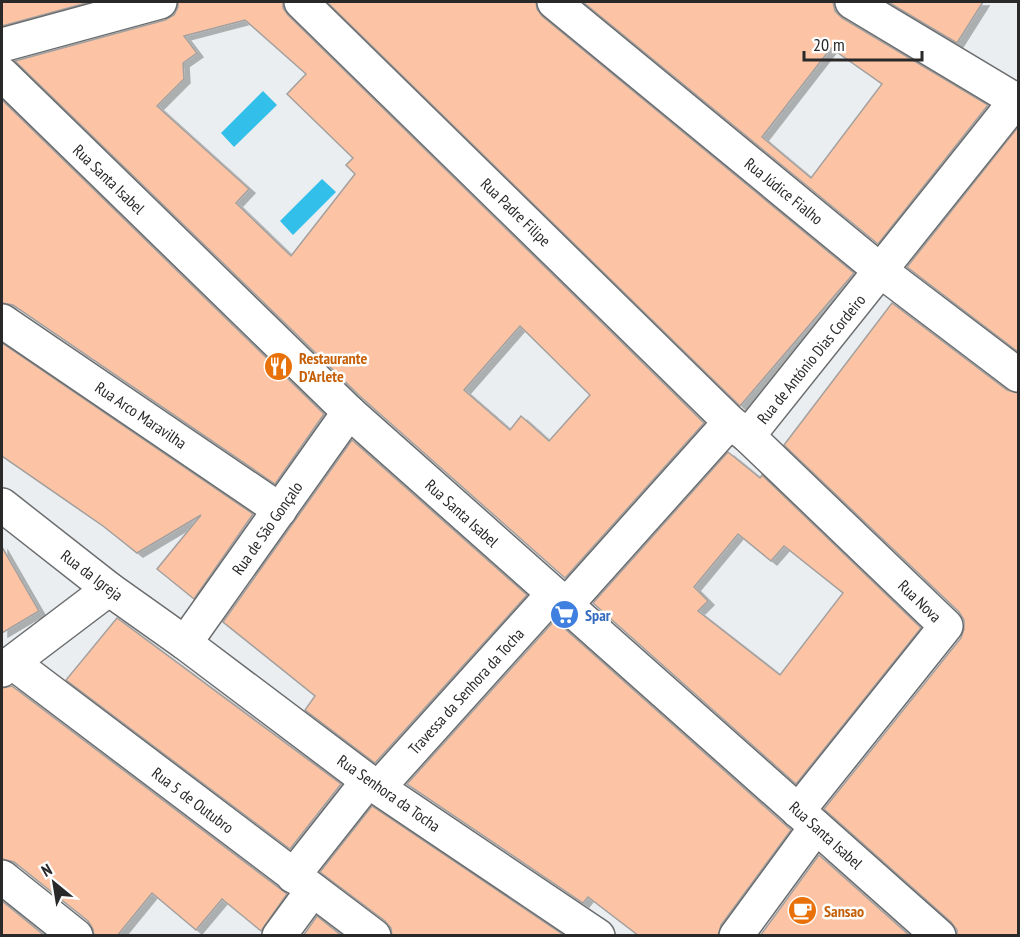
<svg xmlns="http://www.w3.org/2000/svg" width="1020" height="937" font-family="'PT Sans Narrow',sans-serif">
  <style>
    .water { fill: #32bfea }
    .building { fill: #fcc4a4; stroke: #a3a09f; stroke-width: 1.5; fill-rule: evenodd; filter: url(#shadow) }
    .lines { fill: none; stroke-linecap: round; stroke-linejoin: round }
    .minor-casing { stroke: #6a6c6e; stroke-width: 36 }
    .minor { stroke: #fff; stroke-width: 33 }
    .labels { text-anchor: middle; stroke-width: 5; stroke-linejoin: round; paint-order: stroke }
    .street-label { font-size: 16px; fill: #29292a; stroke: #fff }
    .food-label { font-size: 16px; font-weight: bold; fill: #c56008; stroke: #fff; text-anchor: start }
    .shop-label { font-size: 16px; font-weight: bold; fill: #366cbe; stroke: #fff; text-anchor: start }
  </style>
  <defs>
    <filter id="shadow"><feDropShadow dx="6" dy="4" stdDeviation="0" flood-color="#0004"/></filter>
  </defs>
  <rect width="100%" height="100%" fill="#ebeef0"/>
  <!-- water -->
  <g class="water">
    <path d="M263 91 277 105 234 147 221 133Z"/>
    <path d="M322 179 336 192 293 235 280 221Z"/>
  </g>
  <!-- building -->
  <g class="building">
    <path d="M2 2H90L2 26Z"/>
    <path d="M178 2H283V8L288 15 704 423 565 578 362 398 15 61 165 20 174 15 178 7ZM245 20 306 74 287 94 353 158 346 165 355 174 291 256 236 203 249 189 157 106 184 79 183 63 197 53 184 36ZM520 326 590 395 549 441 521 416 510 430 464 390Z"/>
    <path d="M327 2H536L537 9 542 16 854 273 740 406Z"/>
    <path d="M583 2H833L835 11 842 18 988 105 878 244ZM831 48 882 84 811 178 762 137Z"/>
    <path d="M888 2H983L957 43Z"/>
    <path d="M2 100 324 414 275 484 13 305 2 303Z"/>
    <path d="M1018 127V352L907 267Z"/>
    <path d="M892 303 1007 390 1018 393V936H957V930L951 922 824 809 961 638 964 629V620L959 612 784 445Z"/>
    <path d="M2 343 253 514 194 599 157 569 201 515 137 553 103 526 2 456Z"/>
    <path d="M352 440 527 595 375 763 305 710 315 696 223 622Z"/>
    <path d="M728 452 760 478 762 475 921 628 796 784 593 603ZM738 534 771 561 784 546 843 593 780 675 698 611 708 601 694 587Z"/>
    <path d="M2 547 39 611 2 633Z"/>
    <path d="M117 618 341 784 290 849 66 680Z"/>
    <path d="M555 620 791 830 721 925 718 936H639L588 897 583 903 407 784Z"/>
    <path d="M12 686 287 894 261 931 222 899 196 930 152 893 117 936H94L93 929 88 921 14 862 2 859V688Z"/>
    <path d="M372 806 562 934V936H392L391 928 385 921 320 872Z"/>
    <path d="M819 855 910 936H760Z"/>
    <path d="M2 901 45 936H2Z"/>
    <path d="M317 916 342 936H303Z"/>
  </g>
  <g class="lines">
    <defs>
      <g id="minor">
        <path d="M301 2 730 422 748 436 946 626 798 811"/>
        <path d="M554 2 881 271 1018 375"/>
        <path d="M852 2 1017 101"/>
        <path d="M2 45 160 2"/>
        <path d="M2 74 349 412 939 936"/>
        <path d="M2 321 280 510"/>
        <path d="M748 436 1018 98"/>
        <path d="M2 505 109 589 185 643 368 781 598 936"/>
        <path d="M566 605 730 422"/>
        <path d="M185 643 349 412"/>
        <path d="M13 663 374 936"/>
        <path d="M2 670 109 589"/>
        <path d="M379 787 553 594"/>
        <path d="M293 876 368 781"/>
        <path d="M2 877 76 936"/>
        <path d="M279 936 312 891"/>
        <path d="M736 936 816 827"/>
      </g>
    </defs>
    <!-- minor casing -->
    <use href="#minor" class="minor-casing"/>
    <!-- minor -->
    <use href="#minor" class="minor"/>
  </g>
  <!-- icons -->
  <defs>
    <symbol id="restaurant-disc" viewBox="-11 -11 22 22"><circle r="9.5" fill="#e8710a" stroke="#fff"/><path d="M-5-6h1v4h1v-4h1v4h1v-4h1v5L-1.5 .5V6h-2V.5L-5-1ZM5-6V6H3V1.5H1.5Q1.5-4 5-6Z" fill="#fff"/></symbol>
    <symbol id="supermarket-disc" viewBox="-11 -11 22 22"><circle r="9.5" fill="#3f7fe0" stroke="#fff"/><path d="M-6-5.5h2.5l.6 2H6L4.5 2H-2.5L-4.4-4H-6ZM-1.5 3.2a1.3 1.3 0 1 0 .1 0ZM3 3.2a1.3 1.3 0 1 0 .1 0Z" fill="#fff"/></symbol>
    <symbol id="cafe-disc" viewBox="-11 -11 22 22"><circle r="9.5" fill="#e8710a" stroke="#fff"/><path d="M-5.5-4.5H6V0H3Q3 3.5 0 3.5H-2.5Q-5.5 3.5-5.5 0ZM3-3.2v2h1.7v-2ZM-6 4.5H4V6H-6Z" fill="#fff"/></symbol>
  </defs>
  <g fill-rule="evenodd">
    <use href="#restaurant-disc" x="262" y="350" width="33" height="33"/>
    <use href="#supermarket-disc" x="548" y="598" width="33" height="33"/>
    <use href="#cafe-disc" x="786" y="894" width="33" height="33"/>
  </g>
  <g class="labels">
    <!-- street labels -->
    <g class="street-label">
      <text transform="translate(109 179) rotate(44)" y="6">Rua Santa Isabel</text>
      <text transform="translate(784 191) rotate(39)" y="6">Rua Júdice Fialho</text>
      <text transform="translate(516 212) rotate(44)" y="6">Rua Padre Filipe</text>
      <text transform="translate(811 359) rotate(-51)" y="6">Rua de António Dias Cordeiro</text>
      <text transform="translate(141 415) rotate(34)" y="6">Rua Arco Maravilha</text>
      <text transform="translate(462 513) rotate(42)" y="6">Rua Santa Isabel</text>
      <text transform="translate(267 528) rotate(-55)" y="6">Rua de São Gonçalo</text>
      <text transform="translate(92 575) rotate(37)" y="6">Rua da Igreja</text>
      <text transform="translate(920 601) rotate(44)" y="6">Rua Nova</text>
      <text transform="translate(466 691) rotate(-48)" y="6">Travessa da Senhora da Tocha</text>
      <text transform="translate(389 793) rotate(35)" y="6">Rua Senhora da Tocha</text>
      <text transform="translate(193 800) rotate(37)" y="6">Rua 5 de Outubro</text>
      <text transform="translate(826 835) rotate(42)" y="6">Rua Santa Isabel</text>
    </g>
    <!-- food labels -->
    <g class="food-label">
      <text x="299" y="364">Restaurante<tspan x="299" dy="18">D'Arlete</tspan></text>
      <text x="824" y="917">Sansao</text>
    </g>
    <!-- shop labels -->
    <g class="shop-label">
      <text x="585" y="621">Spar</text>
    </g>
  </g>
  <!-- border -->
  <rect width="1020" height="937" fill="none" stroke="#29292a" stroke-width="6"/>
  <!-- north arrow -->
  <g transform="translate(54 883) rotate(330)" stroke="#ffffff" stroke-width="4.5" paint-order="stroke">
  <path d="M0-4.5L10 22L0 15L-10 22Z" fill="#29292a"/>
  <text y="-9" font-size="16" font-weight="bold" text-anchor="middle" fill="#29292a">N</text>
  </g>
  <!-- scale -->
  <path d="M804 51v9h118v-9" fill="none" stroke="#29292a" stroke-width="3"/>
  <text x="813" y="51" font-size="18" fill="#29292a" stroke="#ffffff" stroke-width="4.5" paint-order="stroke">20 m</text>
</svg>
